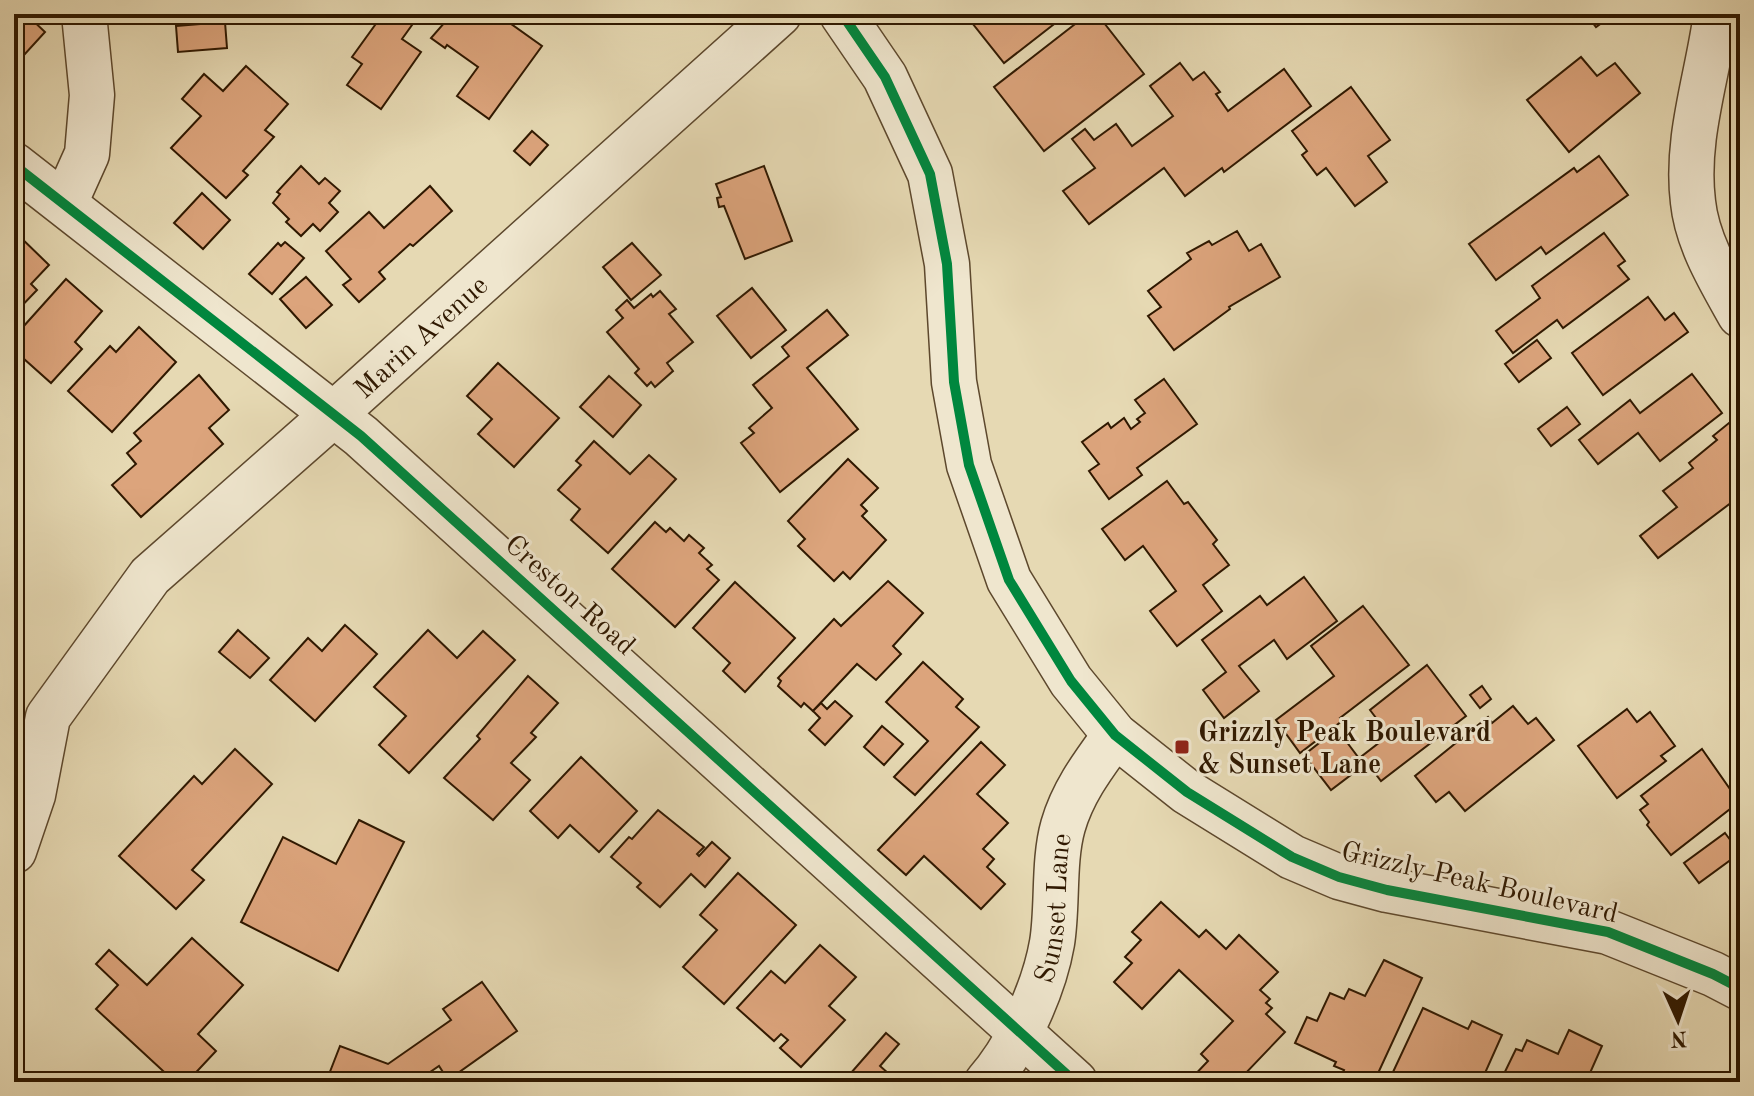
<svg xmlns="http://www.w3.org/2000/svg" width="1754" height="1096" font-family="'Old Standard TT',serif">
  <style>
    .building { fill: #dca47c; stroke: #2f1800; stroke-width: 2 }
    .lines { fill: none; stroke-linecap: round; stroke-linejoin: round }
    .minor-casing { stroke: #5d482d; stroke-width: 47 }
    .minor { stroke: #efe6ce; stroke-width: 44 }
    .cycleway-casing { stroke: #efe6ce; stroke-width: 15 }
    .cycleway { stroke: #00873e; stroke-width: 10 }
    .poi-dot { fill: #8f2418; stroke: #efe6ce; stroke-width: 3 }
    .labels { text-anchor: middle; stroke-width: 6; stroke-linejoin: round; paint-order: stroke }
    .street-label { font-size: 28px; fill: #2f1800; stroke: #efe6ce }
    .poi-label { font-size: 28px; font-weight: bold; fill: #2f1800; stroke: #efe6ce; text-anchor: start }
  </style>
  <rect width="100%" height="100%" fill="#e6d9b3"/>
  <filter id="stains"><feTurbulence type="fractalNoise" baseFrequency=".0025" numOctaves="4"/><feColorMatrix values="0 0 0 0 .2 0 0 0 0 .09 0 0 0 0 .02 0 0 0 .5 -.17"/></filter>
  <radialGradient id="worn" r=".72"><stop offset=".6" stop-color="#630" stop-opacity="0"/><stop offset="1" stop-color="#630" stop-opacity=".3"/></radialGradient>
  <!-- building -->
  <g class="building">
    <path d="M14 14H26L45 32 14 66Z"/>
    <path d="M383 14H396L412 25 402 39 421 52 381 109 347 85 362 64 352 57Z"/>
    <path d="M452 14H497L542 46 489 119 457 96 478 67 447 45 445 48 431 38Z"/>
    <path d="M965 14H1067L1004 63Z"/>
    <path d="M1088 14H1097L1144 74 1044 151 994 87Z"/>
    <path d="M1586 14H1614L1596 27Z"/>
    <path d="M225 22 227 48 178 52 176 26Z"/>
    <path d="M1581 57 1597 76 1615 63 1640 93 1569 152 1527 100Z"/>
    <path d="M1180 63 1193 80 1204 72 1220 92 1216 94 1228 111 1284 69 1311 106 1224 172 1222 168 1185 196 1164 168 1089 224 1063 191 1095 168 1072 139 1085 129 1094 140 1116 124 1132 146 1173 116 1150 86Z"/>
    <path d="M246 66 288 104 265 130 274 137 243 171 248 175 226 198 171 148 201 116 182 99 204 74 223 91Z"/>
    <path d="M1351 87 1390 140 1368 156 1387 182 1355 206 1326 168 1317 175 1302 155 1307 151 1292 131Z"/>
    <path d="M532 131 548 145 530 165 514 151Z"/>
    <path d="M1599 156 1628 195 1546 254 1541 247 1496 280 1469 244 1574 168 1577 172Z"/>
    <path d="M301 166 319 184 325 178 340 191 329 203 338 212 320 231 313 224 301 236 286 222 289 219 273 203 280 194 277 192Z"/>
    <path d="M764 166 792 241 745 259 724 206 719 207 717 198 721 197 716 184Z"/>
    <path d="M430 186 452 211 413 246 410 244 379 272 385 279 359 302 343 285 351 279 326 251 369 212 384 228Z"/>
    <path d="M202 193 230 220 203 249 174 223Z"/>
    <path d="M14 231 49 265 31 284 37 290 14 314Z"/>
    <path d="M1237 231 1249 251 1261 244 1280 277 1229 307 1230 309 1174 350 1148 316 1161 307 1148 291 1191 259 1187 253 1209 241 1212 245Z"/>
    <path d="M1604 233 1625 261 1618 266 1629 279 1563 328 1557 320 1513 353 1496 331 1540 298 1532 286Z"/>
    <path d="M285 242 304 258 272 294 249 274 278 243 281 246Z"/>
    <path d="M632 243 661 275 631 300 603 267Z"/>
    <path d="M306 277 332 305 306 328 280 299Z"/>
    <path d="M66 279 102 311 75 342 82 349 51 383 14 350V337Z"/>
    <path d="M752 288 786 330 751 358 717 316Z"/>
    <path d="M660 291 676 309 669 314 693 342 667 363 673 371 655 387 651 382 647 386 635 373 639 369 607 332 623 318 616 310 627 300 634 308 651 294 653 297Z"/>
    <path d="M1648 297 1665 320 1674 313 1688 332 1603 395 1572 353Z"/>
    <path d="M827 310 848 335 807 368 858 429 780 492 741 443 754 433 749 428 772 408 753 385 789 356 782 347Z"/>
    <path d="M139 327 176 362 112 432 68 391 110 346 116 352Z"/>
    <path d="M1537 340 1551 358 1519 382 1505 364Z"/>
    <path d="M498 363 559 418 514 467 478 434 492 419 467 396Z"/>
    <path d="M1692 374 1722 413 1660 461 1638 433 1598 464 1579 440 1630 400 1640 413Z"/>
    <path d="M199 375 229 410 209 428 223 444 141 517 112 485 136 464 127 453 141 441 134 433Z"/>
    <path d="M609 376 641 405 613 437 580 407Z"/>
    <path d="M1164 379 1197 424 1137 468 1142 475 1109 499 1089 471 1099 464 1082 442 1108 423 1111 428 1124 418 1131 429 1140 422 1137 419 1145 413 1135 400Z"/>
    <path d="M1567 407 1580 424 1551 446 1538 429Z"/>
    <path d="M1740 414V439L1738 441 1740 444V496L1658 558 1640 536 1677 507 1663 491 1693 468 1689 463 1717 440 1713 436Z"/>
    <path d="M594 441 630 474 649 455 676 479 608 553 571 520 580 509 558 490 581 465 576 461Z"/>
    <path d="M848 459 878 488 861 505 867 511 862 516 886 540 850 579 843 572 834 581 798 546 805 539 788 521Z"/>
    <path d="M1167 481 1184 504 1188 502 1217 540 1213 544 1229 565 1203 585 1222 611 1177 646 1150 611 1176 591 1143 546 1125 560 1102 529Z"/>
    <path d="M655 522 666 532 670 528 684 541 689 535 704 548 699 553 712 565 707 569 719 580 675 627 612 569Z"/>
    <path d="M1304 577 1337 621 1287 659 1274 640 1239 666 1259 691 1224 718 1203 690 1226 672 1202 640 1260 596 1267 605Z"/>
    <path d="M888 581 923 613 893 646 901 654 876 680 857 664 813 711 804 703 801 707 778 686 781 681 778 678 834 619 841 626Z"/>
    <path d="M735 582 795 638 745 692 723 671 730 663 693 628Z"/>
    <path d="M1363 606 1409 665 1340 718 1342 721 1300 753 1276 720 1334 676 1311 646Z"/>
    <path d="M345 625 377 654 315 721 270 680 308 638 322 651Z"/>
    <path d="M238 630 269 658 250 678 219 652Z"/>
    <path d="M428 630 457 658 483 631 515 660 409 773 379 745 406 716 374 687Z"/>
    <path d="M923 662 963 699 956 707 979 727 915 795 894 777 928 741 886 702Z"/>
    <path d="M1427 665 1466 716 1381 781 1362 756 1389 735 1370 710Z"/>
    <path d="M528 676 558 703 531 733 536 737 511 763 530 780 493 820 444 778 480 739 477 736Z"/>
    <path d="M1482 686 1491 699 1480 708 1470 695Z"/>
    <path d="M835 701 852 716 825 745 809 730 820 718 813 711 821 703 827 709Z"/>
    <path d="M1513 706 1528 724 1536 718 1554 740 1465 811 1449 792 1436 802 1415 776 1488 717 1492 723Z"/>
    <path d="M1627 709 1637 722 1650 712 1675 746 1661 756 1666 761 1617 798 1578 746Z"/>
    <path d="M882 726 903 744 884 765 864 747Z"/>
    <path d="M1337 729 1364 765 1331 790 1304 755Z"/>
    <path d="M981 742 1005 765 977 794 1008 823 983 849 994 859 987 867 1005 884 981 909 924 856 906 875 878 850Z"/>
    <path d="M235 749 272 784 192 870 204 880 176 909 119 856 194 776 202 784Z"/>
    <path d="M1702 749 1739 802 1671 855 1647 825 1649 822 1640 810 1648 804 1641 796Z"/>
    <path d="M581 757 637 811 599 852 570 825 558 838 530 811Z"/>
    <path d="M658 810 704 847 697 854 699 856 712 842 730 858 705 887 691 874 660 907 637 887 641 883 611 857 629 837 632 839Z"/>
    <path d="M359 820 404 842 338 971 241 922 283 837 336 864Z"/>
    <path d="M1725 833 1740 853 1699 883 1684 863Z"/>
    <path d="M738 873 796 925 724 1004 683 967 717 930 700 915Z"/>
    <path d="M1161 902 1199 937 1206 930 1226 949 1239 935 1278 972 1260 990 1270 999 1266 1003 1272 1008 1266 1014 1285 1032 1240 1079 1242 1082H1188L1208 1061 1201 1054 1233 1021 1179 970 1142 1009 1114 982 1132 963 1125 957 1141 940 1132 932Z"/>
    <path d="M192 938 243 985 198 1034 216 1051 187 1082H175L96 1009 118 985 96 964 109 950 147 985Z"/>
    <path d="M820 945 856 977 829 1006 845 1020 801 1067 780 1048 788 1040 781 1034 774 1041 737 1008 771 971 785 983Z"/>
    <path d="M1384 960 1422 978 1374 1082H1353L1341 1077 1344 1070 1334 1066 1336 1062 1295 1043 1307 1017 1317 1021 1330 993 1344 999 1349 989 1365 996Z"/>
    <path d="M482 982 517 1031 448 1080 439 1066 417 1081 419 1082H326L340 1046 388 1064 451 1020 443 1009Z"/>
    <path d="M1423 1008 1468 1029 1472 1021 1502 1035 1481 1082H1415L1393 1072Z"/>
    <path d="M1569 1030 1602 1046 1586 1082H1500L1516 1049 1522 1051 1527 1040 1558 1054Z"/>
    <path d="M886 1033 899 1044 880 1066 898 1082H843Z"/>
  </g>
  <g class="lines">
    <defs>
      <g id="minor">
        <path d="M842 14 885 77 930 174 947 264 954 382 969 465 1009 580 1071 681 1115 735 1187 792 1292 857 1339 877 1387 890 1608 932 1713 974 1740 988"/>
        <path d="M1716 14C1708 76 1685 138 1693 202 1697 242 1721 281 1740 315"/>
        <path d="M14 165 361 436 1075 1082"/>
        <path d="M65 203 87 154 92 95 84 14"/>
        <path id="s1" d="M14 851 33 795 48 717 150 576 334 414 779 14"/>
        <path id="s2" d="M987 1082C1017 1048 1044 989 1052 943 1058 907 1053 861 1063 826 1073 791 1094 764 1115 735"/>
      </g>
    </defs>
    <!-- minor casing -->
    <use href="#minor" class="minor-casing"/>
    <!-- minor -->
    <use href="#minor" class="minor"/>
    <defs>
      <g id="cycleway">
        <path d="M842 14 885 77 930 174 947 264 954 382 969 465 1009 580 1071 681 1115 735 1187 792 1292 857 1339 877 1387 890 1608 932 1713 974 1740 988"/>
        <path d="M14 165 361 436 1075 1082"/>
      </g>
    </defs>
    <!-- cycleway casing -->
    <use href="#cycleway" class="cycleway-casing"/>
    <!-- cycleway -->
    <use href="#cycleway" class="cycleway"/>
  </g>
  <!-- markers -->
  <rect class="poi-dot" x="1174" y="739" width="16" height="16" rx="4"/>
  <g class="labels">
    <!-- street labels -->
    <g class="street-label">
      <text dy="10" stroke="none"><textPath href="#s1" startOffset="674">Marin Avenue</textPath></text>
      <text transform="translate(571 594) rotate(42)" y="10">Creston Road</text>
      <text transform="translate(1480 881) rotate(13)" y="10">Grizzly Peak Boulevard</text>
      <text dy="10" stroke="none"><textPath href="#s2" startOffset="190">Sunset Lane</textPath></text>
    </g>
    <!-- poi labels -->
    <g class="poi-label">
      <text x="1198" y="741">Grizzly Peak Boulevard<tspan x="1198" dy="32">&amp; Sunset Lane</tspan></text>
    </g>
  </g>
  <!-- margin -->
  <rect width="1754" height="1096" fill="none" stroke="#e6d9b3" stroke-width="48"/>
  <rect x="16" y="16" width="1722" height="1064" fill="none" stroke="#2f1800" stroke-width="4"/>
  <rect x="24" y="24" width="1706" height="1048" fill="none" stroke="#2f1800" stroke-width="2"/>
  <!-- north arrow -->
  <g transform="translate(1678 1020) rotate(177)" stroke="#efe6ce" stroke-width="6" paint-order="stroke">
  <path d="M0-6L14 30L0 20L-14 30Z" fill="#2f1800"/>
  <text y="-12" font-size="22" font-weight="bold" text-anchor="middle" fill="#2f1800">N</text>
  </g>
  <rect width="100%" height="100%" filter="url(#stains)"/>
  <rect width="100%" height="100%" fill="url(#worn)"/>
</svg>
